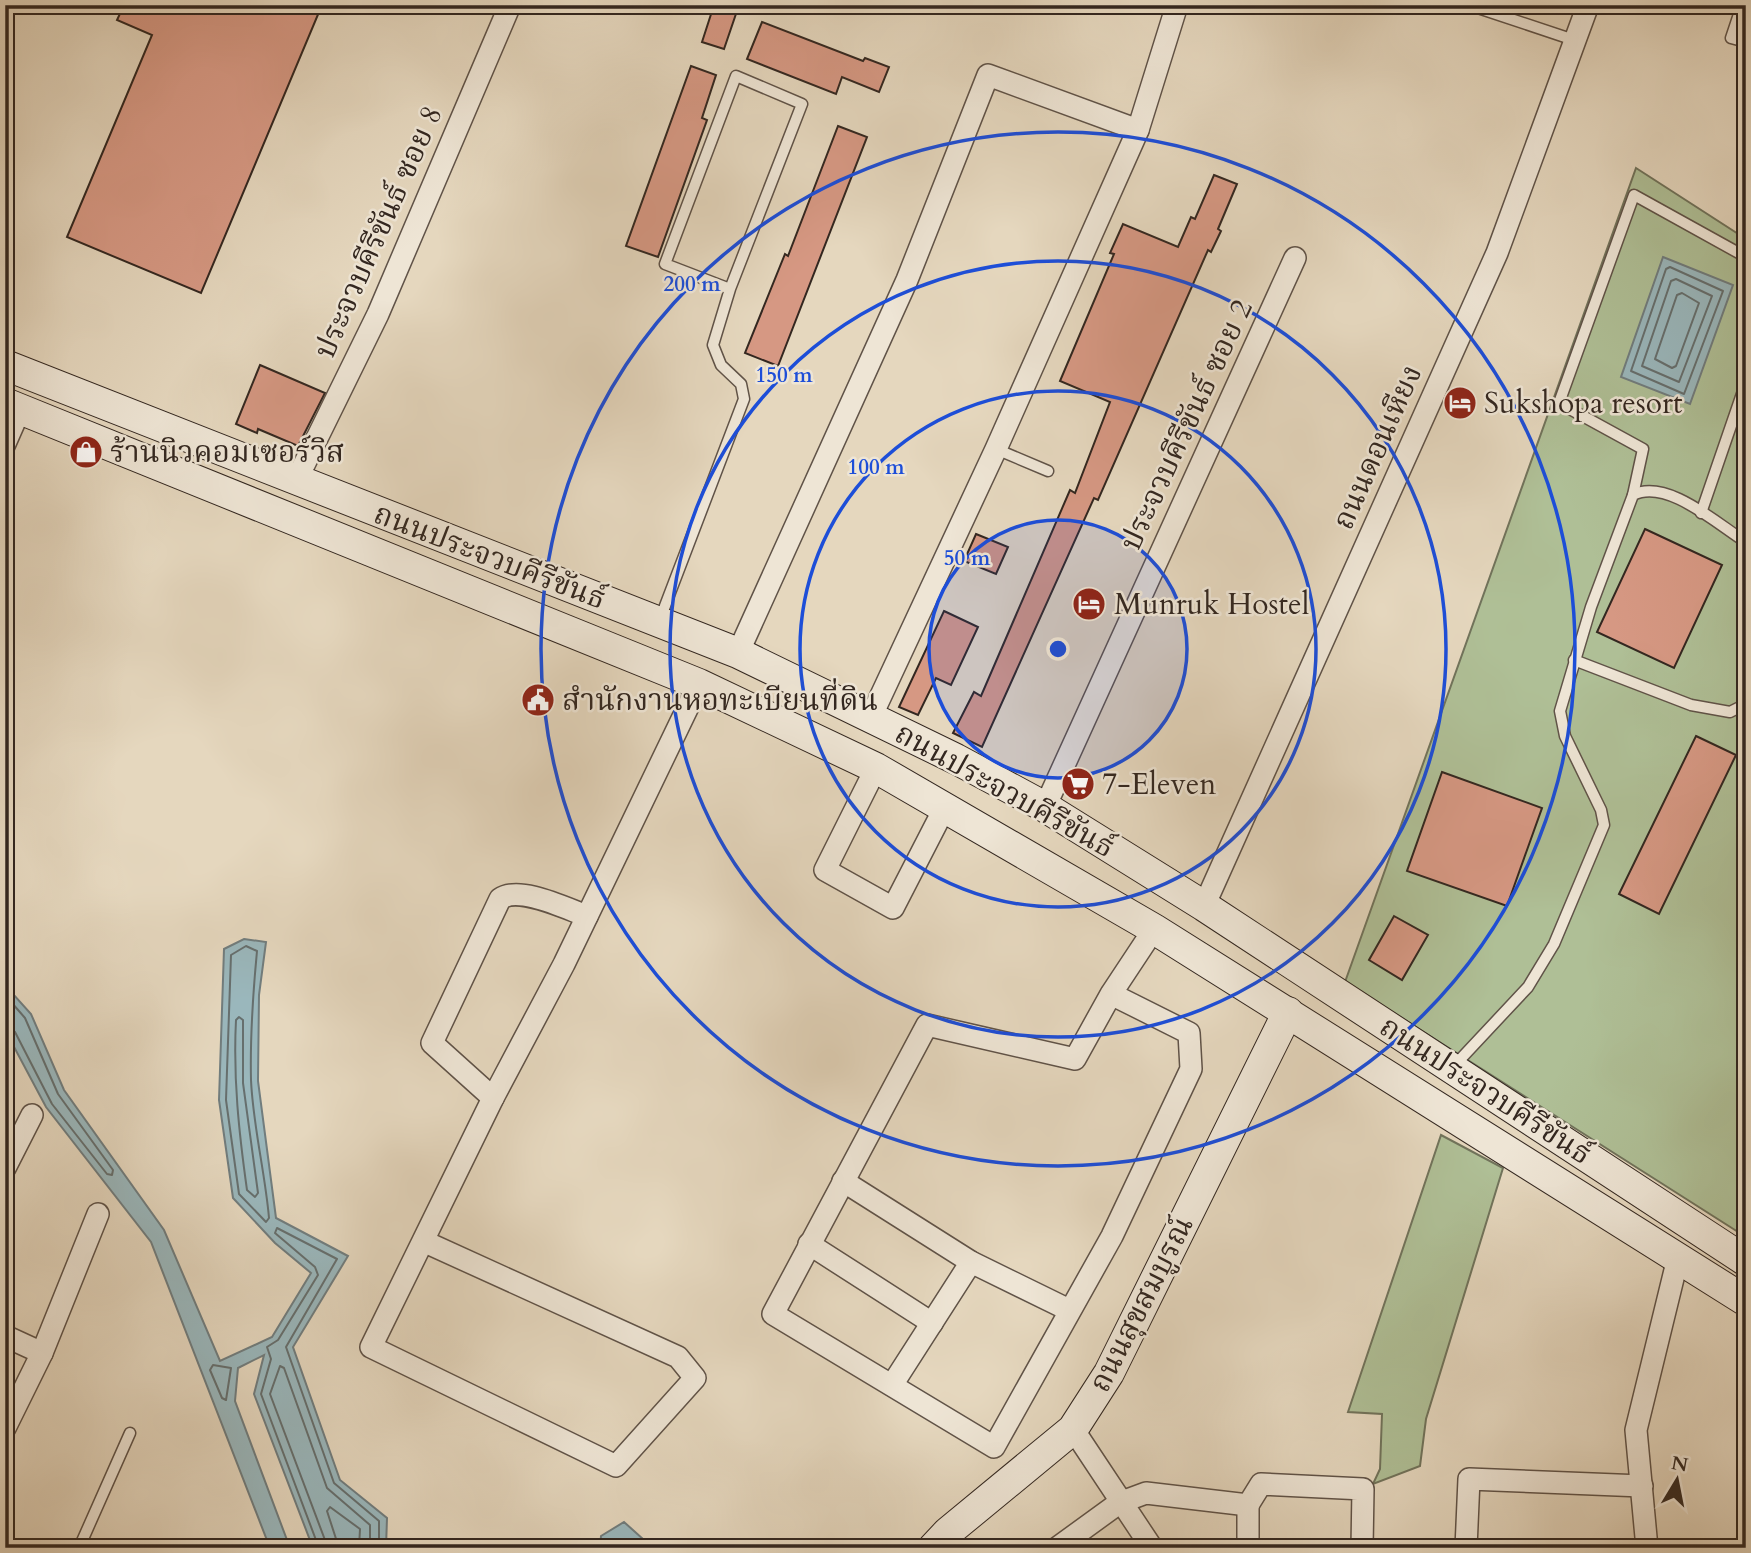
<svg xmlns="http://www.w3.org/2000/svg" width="1751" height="1553" font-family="Cardo,'Noto Serif Thai',serif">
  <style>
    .green { fill: #afbf96; stroke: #71735b; stroke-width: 2 }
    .water { fill: #9ab7bc; stroke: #717d7e; stroke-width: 2 }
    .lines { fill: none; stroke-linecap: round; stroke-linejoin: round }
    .shore { stroke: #666f6e; stroke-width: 2 }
    .building { fill: #d69883; stroke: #332720; stroke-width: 2 }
    .lane-casing { stroke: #605348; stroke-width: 13 }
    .street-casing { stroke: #605348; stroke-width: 24 }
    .secondary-casing { stroke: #332720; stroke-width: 32 }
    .lane { stroke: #eee5d5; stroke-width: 10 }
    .street { stroke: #eee5d5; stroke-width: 21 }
    .secondary { stroke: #eee5d5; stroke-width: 30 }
    .ring { fill: none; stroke: #1d4ed8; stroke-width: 3.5 }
    .labels { text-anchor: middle; stroke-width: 5; stroke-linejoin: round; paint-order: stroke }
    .street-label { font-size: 30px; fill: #332720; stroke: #eee5d5 }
    .poi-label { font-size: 30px; fill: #332720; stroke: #eee5d5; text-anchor: start }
    .centre { fill: #1d4ed8; stroke: #eee5d5; stroke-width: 3.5 }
    .ring-label { font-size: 21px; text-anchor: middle; font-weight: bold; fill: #1d4ed8; stroke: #eee5d5; stroke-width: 5; stroke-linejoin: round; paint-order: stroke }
  </style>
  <rect width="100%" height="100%" fill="#e5d7be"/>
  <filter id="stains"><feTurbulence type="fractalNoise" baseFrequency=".00286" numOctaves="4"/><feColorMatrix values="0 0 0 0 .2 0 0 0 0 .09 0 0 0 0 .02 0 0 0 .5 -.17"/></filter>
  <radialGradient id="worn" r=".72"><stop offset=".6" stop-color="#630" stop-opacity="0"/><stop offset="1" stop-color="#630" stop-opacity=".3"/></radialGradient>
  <!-- green -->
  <g class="green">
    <path d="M1636 168 1746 239V1237L1345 982Z"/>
    <path d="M1441 1135 1503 1168 1426 1419 1420 1466 1373 1484 1380 1469 1382 1414 1348 1412Z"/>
  </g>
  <!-- water -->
  <g class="water">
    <path d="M1663 257 1733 285 1690 404 1621 377Z"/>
    <path d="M244 939 266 942 259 995 258 1081 276 1218 348 1256 293 1347 340 1480 387 1518 386 1548H313L254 1394 264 1355 238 1368 235 1401 290 1548H270L151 1242 46 1107 5 1030V985L31 1014 64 1090 164 1230 220 1361 272 1337 311 1273 275 1243 233 1198 219 1100 224 949Z"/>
    <path d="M624 1522 653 1548H600L601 1536Z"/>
  </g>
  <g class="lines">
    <!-- shore -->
    <g class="shore">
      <path d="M1670 267 1723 291 1684 394 1631 371 1666 269Z"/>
      <path d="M1676 279 1712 296 1679 382 1642 366 1671 281Z"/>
      <path d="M1682 293 1699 303 1676 366 1672 368 1655 359 1677 295Z"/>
      <path d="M246 946 257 951C253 993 250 1036 251 1080 253 1126 265 1172 269 1218L266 1222 239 1194 226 1100 231 955Z"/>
      <path d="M5 995 25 1018 58 1094 113 1170 112 1175 107 1174 52 1104 15 1032 5 1028"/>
      <path d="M239 1017 243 1020V1083L258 1193 255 1197 247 1190C239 1133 233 1078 236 1020Z"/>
      <path d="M213 1365 231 1368 226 1400 222 1398 210 1370Z"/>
      <path d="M319 1548 261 1394 271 1359 267 1347 278 1340 318 1275 315 1267 275 1233 277 1228 337 1259 286 1347 334 1483 379 1521V1548"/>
      <path d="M328 1548 270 1394 280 1366 284 1368 327 1488 370 1525V1548"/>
      <path d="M339 1548 327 1511 330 1507 360 1529 359 1548"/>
    </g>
  </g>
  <!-- building -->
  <g class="building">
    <path d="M124 5H322L201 293 67 237 152 35 117 20Z"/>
    <path d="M714 5H739L724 49 702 42Z"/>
    <path d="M762 22 863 61 865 58 889 67 879 92 842 77 836 94 747 59Z"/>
    <path d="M691 66 716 75 702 118 707 120 658 257 626 246Z"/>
    <path d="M838 126 867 137 778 366 745 353 785 254 788 256Z"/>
    <path d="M1214 175 1237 184 1218 229 1221 231 1211 252 1208 250 1098 500 1094 498 982 747 953 733 974 692 981 696 1070 490 1075 493 1110 402 1060 381 1114 254 1110 253 1123 224 1178 247 1191 217 1195 219Z"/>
    <path d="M260 365 325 393 298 446 258 429 257 433 236 424Z"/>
    <path d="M1645 529 1722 565 1674 668 1597 632Z"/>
    <path d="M976 534 1008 547 996 574 964 561Z"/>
    <path d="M944 611 978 627 951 685 936 678 918 715 899 707Z"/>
    <path d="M1696 736 1736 755 1659 914 1619 894Z"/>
    <path d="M1442 772 1542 808 1507 906 1407 871Z"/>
    <path d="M1394 916 1428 935 1402 980 1369 960Z"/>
  </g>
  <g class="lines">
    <defs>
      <g id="lane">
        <path d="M1469 5 1574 40"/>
        <path d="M1742 5 1731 38 1746 42"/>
        <path d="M996 449 1048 471"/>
        <path d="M5 457 24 414"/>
        <path d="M1633 495 1643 449 1559 403 1634 195 1746 257"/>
        <path d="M1701 513 1746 382"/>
        <path d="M660 619 744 399 741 384 721 365 713 345 730 289 802 104 736 76 665 264 730 289"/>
        <path d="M1574 660 1691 705 1730 712 1746 704"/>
        <path d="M1454 1066 1528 987 1554 944 1604 825 1601 810 1565 736 1560 711 1591 607 1633 495C1667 478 1717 524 1746 542"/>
        <path d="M79 1548 130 1433"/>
      </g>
      <g id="street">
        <path d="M296 481 378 314 510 5"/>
        <path d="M738 653 907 280 988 75 1138 130"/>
        <path d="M871 717 996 449 1138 130 1177 5"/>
        <path d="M876 768 825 870 893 908 945 807"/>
        <path d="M1045 807 1295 258"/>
        <path d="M1204 906 1497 253 1588 5"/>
        <path d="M1111 994 1189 1033 1191 1069 1112 1236 994 1447 773 1314 927 1025 1075 1059 1111 994 1154 929"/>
        <path d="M493 1098 432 1043 500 899C519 885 567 909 587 916"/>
        <path d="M5 1168 32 1115"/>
        <path d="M843 1181 971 1262 1069 1310"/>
        <path d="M423 1241 678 1357 695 1378 616 1466 371 1347 493 1098 564 964 699 684"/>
        <path d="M809 1244 932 1323"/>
        <path d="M5 1336 42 1353"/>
        <path d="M892 1385 971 1262"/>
        <path d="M5 1428 42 1353 98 1214"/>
        <path d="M1073 1429 1152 1548"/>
        <path d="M1248 1505V1548"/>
        <path d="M1057 1548 1119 1503 1146 1493 1248 1505 1261 1484 1363 1489 1362 1548"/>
        <path d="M1466 1548 1469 1479 1642 1486"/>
        <path d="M1647 1548 1636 1430 1678 1258"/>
      </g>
      <g id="secondary">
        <path d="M5 365 738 653 956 759 1045 807 1204 906 1746 1261"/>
        <path d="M5 403 699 684 876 768 1154 929 1746 1301"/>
        <path d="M933 1548 948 1532 1073 1429 1109 1373 1288 1012"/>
      </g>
    </defs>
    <!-- lane casing -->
    <use href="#lane" class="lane-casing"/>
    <!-- street casing -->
    <use href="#street" class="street-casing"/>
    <!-- secondary casing -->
    <use href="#secondary" class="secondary-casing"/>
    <!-- lane -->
    <use href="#lane" class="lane"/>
    <!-- street -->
    <use href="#street" class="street"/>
    <!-- secondary -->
    <use href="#secondary" class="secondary"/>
  </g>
  <!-- distance rings -->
  <circle cx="1058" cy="649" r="129" fill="#1d4ed8" fill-opacity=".12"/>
  <g class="ring">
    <circle cx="1058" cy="649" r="129"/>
    <circle cx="1058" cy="649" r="258"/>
    <circle cx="1058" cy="649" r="388"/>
    <circle cx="1058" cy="649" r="517"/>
  </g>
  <!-- icons -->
  <defs>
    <symbol id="hotel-disc" viewBox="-11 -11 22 22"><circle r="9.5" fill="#8f2418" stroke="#eee5d5"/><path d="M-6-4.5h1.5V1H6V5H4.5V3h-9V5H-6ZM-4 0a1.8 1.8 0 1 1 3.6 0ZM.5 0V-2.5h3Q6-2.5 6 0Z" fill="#fff"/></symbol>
    <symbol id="shop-disc" viewBox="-11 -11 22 22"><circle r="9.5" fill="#8f2418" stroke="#eee5d5"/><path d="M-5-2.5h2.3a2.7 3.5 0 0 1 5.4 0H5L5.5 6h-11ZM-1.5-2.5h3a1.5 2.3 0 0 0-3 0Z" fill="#fff"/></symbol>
    <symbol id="civic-disc" viewBox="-11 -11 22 22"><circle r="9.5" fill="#8f2418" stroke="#eee5d5"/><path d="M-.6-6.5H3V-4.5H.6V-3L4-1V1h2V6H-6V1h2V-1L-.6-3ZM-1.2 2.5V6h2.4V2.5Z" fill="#fff"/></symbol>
    <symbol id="supermarket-disc" viewBox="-11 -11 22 22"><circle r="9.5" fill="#8f2418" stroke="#eee5d5"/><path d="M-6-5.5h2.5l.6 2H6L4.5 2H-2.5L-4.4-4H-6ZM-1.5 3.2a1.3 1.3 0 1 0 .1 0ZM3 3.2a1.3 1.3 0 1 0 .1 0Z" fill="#fff"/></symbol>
  </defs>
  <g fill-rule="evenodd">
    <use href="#hotel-disc" x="1441" y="384" width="38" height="38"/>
    <use href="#shop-disc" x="67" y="433" width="38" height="38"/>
    <use href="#hotel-disc" x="1070" y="585" width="38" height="38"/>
    <use href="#civic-disc" x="519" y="681" width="38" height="38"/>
    <use href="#supermarket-disc" x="1059" y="765" width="38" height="38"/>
  </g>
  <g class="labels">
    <!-- street labels -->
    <g class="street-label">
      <text transform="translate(378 232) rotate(-66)" y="10">ประจวบคีรีขันธ์ ซอย 8</text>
      <text transform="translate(1186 425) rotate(-65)" y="10">ประจวบคีรีขันธ์ ซอย 2</text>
      <text transform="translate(1377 447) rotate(-66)" y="10">ถนนดอนเหียง</text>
      <text transform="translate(490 556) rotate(21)" y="10">ถนนประจวบคีรีขันธ์</text>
      <text transform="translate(1005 790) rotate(29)" y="10">ถนนประจวบคีรีขันธ์</text>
      <text transform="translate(1486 1090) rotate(33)" y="10">ถนนประจวบคีรีขันธ์</text>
      <text transform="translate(1141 1304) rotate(-63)" y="10">ถนนสุขสมบูรณ์</text>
    </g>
    <!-- poi labels -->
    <g class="poi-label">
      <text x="1484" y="413">Sukshopa resort</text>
      <text x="110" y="462">ร้านนิวคอมเซอร์วิส</text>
      <text x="1114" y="614">Munruk Hostel</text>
      <text x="562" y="710">สำนักงานหอทะเบียนที่ดิน</text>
      <text x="1102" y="794">7-Eleven</text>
    </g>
  </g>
  <circle cx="1058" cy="649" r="10" class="centre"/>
  <g class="ring-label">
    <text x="692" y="291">200 m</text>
    <text x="784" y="382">150 m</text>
    <text x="876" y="474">100 m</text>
    <text x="967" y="565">50 m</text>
  </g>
  <!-- margin -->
  <rect width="1751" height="1553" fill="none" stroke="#e5d7be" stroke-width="28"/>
  <rect x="7" y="7" width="1737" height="1539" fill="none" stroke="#332720" stroke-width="3.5"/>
  <rect x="14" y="14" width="1723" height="1525" fill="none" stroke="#332720" stroke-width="2"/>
  <!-- north arrow -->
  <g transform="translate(1677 1480) rotate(10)" stroke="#eee5d5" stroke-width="5" paint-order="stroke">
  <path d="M0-5L12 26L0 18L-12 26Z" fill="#332720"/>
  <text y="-10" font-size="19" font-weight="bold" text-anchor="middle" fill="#332720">N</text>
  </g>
  <rect width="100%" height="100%" filter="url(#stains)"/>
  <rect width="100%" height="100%" fill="url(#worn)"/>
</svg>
